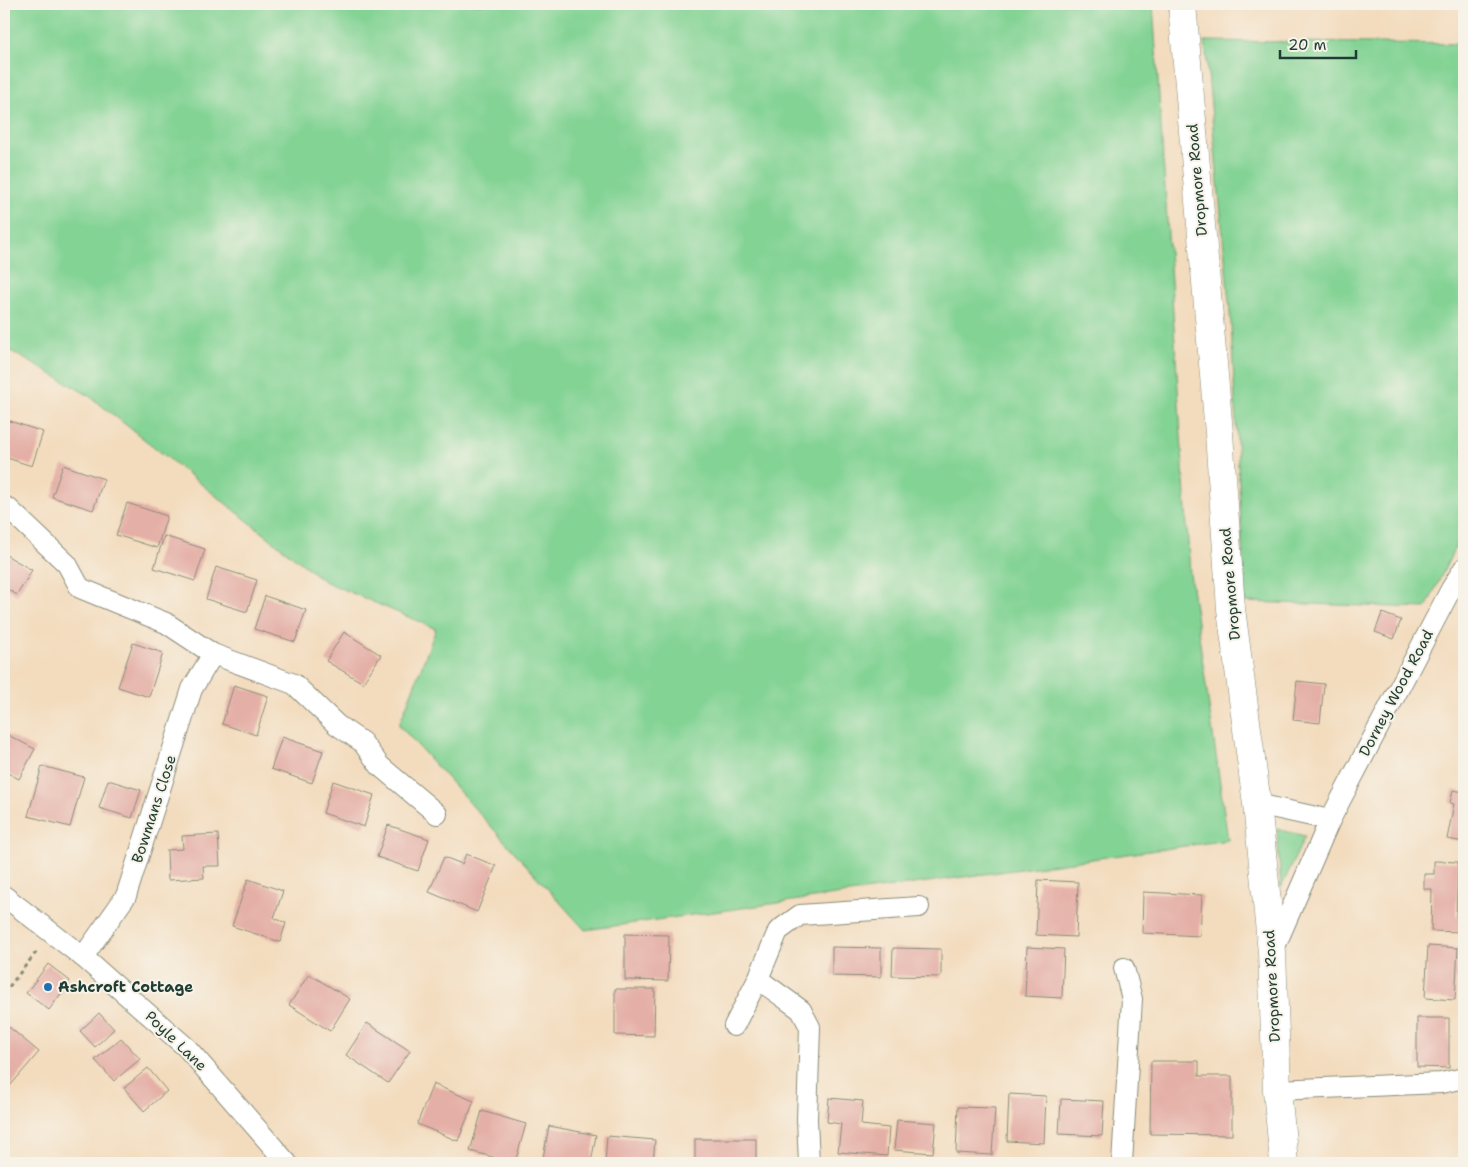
<svg xmlns="http://www.w3.org/2000/svg" width="1468" height="1167" font-family="'Shantell Sans',sans-serif">
  <style>
    .green { fill: #83d394; stroke: #518864 }
    .building { fill: #e4afa6 }
    .lines { fill: none; stroke-linecap: round; stroke-linejoin: round }
    .street-casing { stroke: #898c79; stroke-width: 22 }
    .secondary-casing { stroke: #898c79; stroke-width: 29 }
    .path { stroke: #898c79; stroke-width: 3; stroke-dasharray: 4 4; stroke-linecap: butt }
    .street { stroke: #fff; stroke-width: 20 }
    .secondary { stroke: #fff; stroke-width: 28 }
    .poi-dot { fill: #1f6fb2; stroke: #f7f3e8; stroke-width: 2 }
    .labels { text-anchor: middle; stroke-width: 4; stroke-linejoin: round; paint-order: stroke }
    .street-label { font-size: 15px; fill: #1f3d34; stroke: #f7f3e8 }
    .poi-label { font-size: 15px; font-weight: bold; fill: #1f3d34; stroke: #f7f3e8; text-anchor: start }
  </style>
  <rect width="100%" height="100%" fill="#f7f3e8"/>
  <filter id="ink" filterUnits="userSpaceOnUse"><feTurbulence type="fractalNoise" baseFrequency=".02" numOctaves="2"/><feDisplacementMap in="SourceGraphic" scale="10" xChannelSelector="R" yChannelSelector="G"/><feConvolveMatrix kernelMatrix="1 2 1 2 8 2 1 2 1" color-interpolation-filters="sRGB"/></filter>
  <filter id="wash" filterUnits="userSpaceOnUse"><feTurbulence type="fractalNoise" baseFrequency=".0096" numOctaves="4" result="noise"/><feDisplacementMap in="SourceGraphic" scale="20" xChannelSelector="R" yChannelSelector="G"/><feGaussianBlur stdDeviation="1.12" result="paint"/><feColorMatrix in="noise" values="0 0 0 0 0 0 0 0 0 0 0 0 0 0 0 0 0 1.4 0 .05"/><feComposite in="paint" operator="in"/></filter>
  <g filter="url(#wash)">
    <rect width="100%" height="100%" fill="#f3dcbe"/>
    <!-- green -->
    <g class="green">
      <path d="M4 4H1153L1190 573 1228 840 585 930 399 725 436 629 324 581 88 395 9 350 4 355Z"/>
      <path d="M1205 41 1464 44V529L1426 608 1245 602 1231 324Z"/>
      <path d="M1277 829 1305 836 1281 888Z"/>
    </g>
    <g id="blocks">
      <!-- building -->
      <g class="building">
        <path d="M4 419 43 432 32 466 4 457Z"/>
        <path d="M63 465 104 479 93 510 52 497Z"/>
        <path d="M127 503 167 516 157 548 116 535Z"/>
        <path d="M164 536 205 549 195 581 154 568Z"/>
        <path d="M4 554 32 570 17 595 4 587Z"/>
        <path d="M216 567 257 580 247 612 206 599Z"/>
        <path d="M265 596 306 610 295 642 254 629Z"/>
        <path d="M1382 613 1401 620 1394 639 1375 632Z"/>
        <path d="M344 632 381 655 363 683 326 661Z"/>
        <path d="M133 643 163 653 149 697 118 687Z"/>
        <path d="M1297 681 1324 684 1320 723 1293 720Z"/>
        <path d="M234 685 268 696 256 735 222 724Z"/>
        <path d="M4 733 35 749 19 779 4 771Z"/>
        <path d="M282 737 323 751 312 783 271 769Z"/>
        <path d="M42 766 84 777 70 827 28 816Z"/>
        <path d="M108 780 141 790 132 818 99 808Z"/>
        <path d="M333 781 374 795 364 827 323 813Z"/>
        <path d="M1453 790 1464 792V842L1447 839 1454 804 1450 803Z"/>
        <path d="M388 825 429 839 418 871 377 857Z"/>
        <path d="M218 834 220 866H203L204 878 168 880 167 850 183 849 182 836Z"/>
        <path d="M466 854 496 866 477 912 429 892 444 857 462 864Z"/>
        <path d="M1434 861 1458 862 1456 917H1464V932L1431 931 1432 889H1424V874H1434Z"/>
        <path d="M248 879 283 891 274 918 286 923 280 942 232 926Z"/>
        <path d="M1038 880 1078 882 1076 937 1036 935Z"/>
        <path d="M1143 892 1202 895 1200 936 1142 933Z"/>
        <path d="M625 934 669 935 668 981 625 980Z"/>
        <path d="M1428 946 1458 948 1455 1000 1425 998Z"/>
        <path d="M832 947 881 948V977L832 976Z"/>
        <path d="M1027 947 1064 949 1062 998 1025 996Z"/>
        <path d="M893 948 941 949V977L892 976Z"/>
        <path d="M48 964 70 981 49 1010 26 993Z"/>
        <path d="M309 974 350 999 330 1031 289 1005Z"/>
        <path d="M615 989H655L654 1036 615 1035Z"/>
        <path d="M99 1013 114 1029 95 1047 80 1031Z"/>
        <path d="M1417 1018H1449V1068L1417 1067Z"/>
        <path d="M367 1023 410 1051 388 1083 346 1055Z"/>
        <path d="M9 1027 39 1052 4 1093V1033Z"/>
        <path d="M121 1038 140 1059 114 1081 95 1060Z"/>
        <path d="M1151 1061H1199V1076H1232V1135L1150 1134Z"/>
        <path d="M148 1068 167 1091 144 1111 124 1088Z"/>
        <path d="M433 1084 474 1101 458 1141 417 1124Z"/>
        <path d="M1009 1094 1046 1096 1044 1143 1007 1141Z"/>
        <path d="M829 1098 863 1101 861 1125 889 1128 887 1156 838 1152 841 1124 827 1122Z"/>
        <path d="M1061 1099 1104 1101 1102 1136 1059 1134Z"/>
        <path d="M958 1107 995 1108 992 1155 956 1153Z"/>
        <path d="M482 1111 526 1124 515 1163 470 1151Z"/>
        <path d="M897 1120 936 1123 933 1153 894 1150Z"/>
        <path d="M549 1126 596 1135 591 1163H542Z"/>
        <path d="M607 1136 655 1140 653 1163H605Z"/>
        <rect x="695" y="1139" width="61" height="24"/>
        <path d="M158 1157 164 1163H151Z"/>
      </g>
    </g>
  </g>
  <g filter="url(#ink)">
    <use href="#blocks" fill-opacity="0" stroke="#898c79" stroke-width="1"/>
    <g class="lines">
      <defs>
        <g id="street">
          <path d="M4 506 9 509 67 564 80 588 166 623 213 654 294 684 337 725 362 742 380 766 437 814"/>
          <path d="M1257 804 1330 820"/>
          <path d="M4 896 83 957 187 1048 287 1163"/>
          <path d="M1273 951 1330 820 1451 589 1464 568"/>
          <path d="M83 957 126 896 192 689 213 654"/>
          <path d="M734 1026 758 979"/>
          <path d="M1277 1090 1441 1083 1464 1078"/>
          <path d="M809 1163 807 1119 810 1027 801 1010 758 979 778 931 800 915 919 907"/>
          <path d="M1122 1163 1132 999 1124 968"/>
        </g>
        <path id="secondary" d="M1182 4 1219 433 1231 609 1257 804 1272 952 1277 1090 1284 1163"/>
      </defs>
      <!-- street casing -->
      <use href="#street" class="street-casing"/>
      <!-- secondary casing -->
      <use href="#secondary" class="secondary-casing"/>
      <!-- path -->
      <path class="path" d="M4 993 38 950"/>
      <!-- street -->
      <use href="#street" class="street"/>
      <!-- secondary -->
      <use href="#secondary" class="secondary"/>
    </g>
  </g>
  <!-- markers -->
  <circle class="poi-dot" cx="48" cy="987" r="5"/>
  <g class="labels">
    <!-- street labels -->
    <g class="street-label">
      <text transform="translate(1197 180) rotate(-95)" y="5">Dropmore Road</text>
      <text transform="translate(1230 584) rotate(-95)" y="5">Dropmore Road</text>
      <text transform="translate(1396 693) rotate(-62)" y="5">Dorney Wood Road</text>
      <text transform="translate(154 809) rotate(-72)" y="5">Bowmans Close</text>
      <text transform="translate(1272 986) rotate(-93)" y="5">Dropmore Road</text>
      <text transform="translate(176 1041) rotate(44)" y="5">Poyle Lane</text>
    </g>
    <!-- poi labels -->
    <g class="poi-label">
      <text x="58" y="992">Ashcroft Cottage</text>
    </g>
  </g>
  <!-- margin -->
  <rect width="1468" height="1167" fill="none" stroke="#f7f3e8" stroke-width="20"/>
  <!-- scale -->
  <path d="M1280 50v8h76v-8" fill="none" stroke="#1f3d34" stroke-width="2.5"/>
  <text x="1288" y="50" font-size="15" fill="#1f3d34" stroke="#f7f3e8" stroke-width="4" paint-order="stroke">20 m</text>
</svg>
